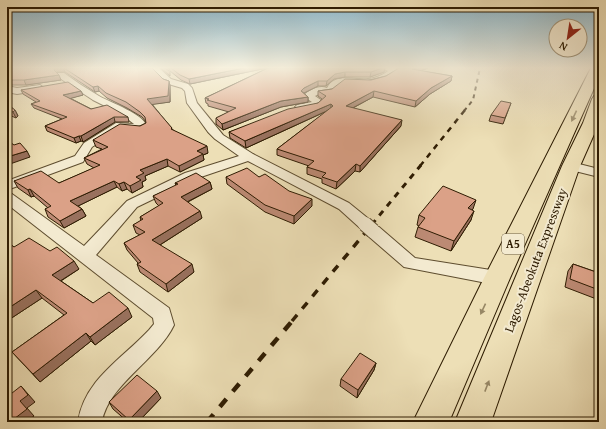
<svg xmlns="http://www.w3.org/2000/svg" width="606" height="429" font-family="'Gentium Book Plus',serif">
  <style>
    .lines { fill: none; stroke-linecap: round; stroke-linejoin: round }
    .minor-casing { stroke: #5e4d2f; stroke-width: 2 }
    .trunk-casing { stroke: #2e1c02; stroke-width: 2 }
    .minor { fill: #f3ead0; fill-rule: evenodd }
    .trunk { fill: #eddfb6; fill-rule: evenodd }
    .rail-far4 { stroke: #2e1c02; stroke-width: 2; stroke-dasharray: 4 4; stroke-linecap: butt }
    .rail-far3 { stroke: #2e1c02; stroke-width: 2.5; stroke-dasharray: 5.5 5.5; stroke-linecap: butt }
    .rail-far2 { stroke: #2e1c02; stroke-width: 3; stroke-dasharray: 6 6; stroke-linecap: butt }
    .rail-far1 { stroke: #2e1c02; stroke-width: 3.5; stroke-dasharray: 8 8; stroke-linecap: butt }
    .rail { stroke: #2e1c02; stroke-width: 4.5; stroke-dasharray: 10 10; stroke-linecap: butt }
    .minor-bridge-casing { stroke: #5e4d2f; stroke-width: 16; stroke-linecap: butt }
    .minor-bridge { stroke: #f3ead0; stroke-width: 14 }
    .wall { fill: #bc8a74; stroke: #2e1c02 }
    .shaded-wall { fill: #99715e; stroke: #2e1c02 }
    .building { fill: #dba187; stroke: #2e1c02 }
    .oneway { fill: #978765 }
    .labels { text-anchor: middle; stroke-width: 4; stroke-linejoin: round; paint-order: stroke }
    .shield { fill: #f3ead0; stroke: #695a40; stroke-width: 1 }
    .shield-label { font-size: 12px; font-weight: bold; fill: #2e1c02 }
    .street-label { font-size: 13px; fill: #2e1c02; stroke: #f3ead0 }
  </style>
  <rect width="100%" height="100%" fill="#eddfb6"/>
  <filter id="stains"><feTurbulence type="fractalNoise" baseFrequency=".005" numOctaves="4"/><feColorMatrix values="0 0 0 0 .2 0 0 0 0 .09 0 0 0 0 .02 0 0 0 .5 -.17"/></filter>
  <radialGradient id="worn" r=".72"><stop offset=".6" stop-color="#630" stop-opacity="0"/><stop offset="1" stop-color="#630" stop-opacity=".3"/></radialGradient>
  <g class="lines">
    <defs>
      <g id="minor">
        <path d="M151 68H159L171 79 188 84 192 88 197 103 223 135 253 154 349 203 370 220 373 224 371 226 379 227 415 258 497 271 503 273 506 278 503 283 497 285 404 267 367 235 365 231 367 229 360 228 339 209 248 161 195 179 137 207 96 255 169 308 174 325C158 359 107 386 102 422H78C84 380 122 359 149 330L154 324 153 318 7 204V193L12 194 84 246 127 201 185 173 239 156 215 139 208 132 187 103 185 91 182 88 165 83Z"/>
        <path d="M382 68H395L398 70C391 78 378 84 367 85 360 85 352 81 345 83 334 85 334 99 321 93L315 96 324 102 317 107 300 110 295 107 297 105 312 102 303 96C309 90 319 85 327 88 335 72 354 81 368 79 374 79 383 75 388 71Z"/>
        <path d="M58 73H64C75 81 87 89 99 96 109 102 147 115 147 128L142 131 122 128 92 147 83 162 7 190V181L75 156 84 143 116 123 134 124 121 114 93 100 58 77 57 75Z"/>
        <path d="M40 85 44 88 43 90 17 94 7 92V86L17 88Z"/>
        <path d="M571 162 599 169V177L567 169 565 166 567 163Z"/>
      </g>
      <g id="trunk">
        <path d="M591 68H599V77L510 278 449 422H413L484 278Z"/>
        <path d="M599 95V123L580 166 491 422H455L562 166 583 123 592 99 594 96Z"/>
      </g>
    </defs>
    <!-- minor casing -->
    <use href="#minor" class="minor-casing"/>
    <!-- trunk casing -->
    <use href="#trunk" class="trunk-casing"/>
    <!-- minor -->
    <use href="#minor" class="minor"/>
    <!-- trunk -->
    <use href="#trunk" class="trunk"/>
    <!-- rail-far4 -->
    <path class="rail-far4" d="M464 111 473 100 480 68"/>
    <!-- rail-far3 -->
    <path class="rail-far3" d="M420 166 465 110"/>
    <!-- rail-far2 -->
    <path class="rail-far2" d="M364 234 421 165"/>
    <!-- rail-far1 -->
    <path class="rail-far1" d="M292 321 365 233"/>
    <!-- rail -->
    <path class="rail" d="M207 422 293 320"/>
    <defs>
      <path id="minor-bridge" d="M365 224 373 231"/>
    </defs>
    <!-- minor-bridge casing -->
    <use href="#minor-bridge" class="minor-bridge-casing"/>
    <!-- minor-bridge -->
    <use href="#minor-bridge" class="minor-bridge"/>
  </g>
  <!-- wall -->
  <g class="wall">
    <path d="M7 68H152L163 79 169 81 170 86V102L152 104 173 130 208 153 203 155 204 160 180 172 168 166 145 176 146 180 142 182 143 187 132 193 127 189 122 191 117 187 78 206 82 209 86 216 64 228 48 217 45 209 48 208 34 196 31 197 18 188 14 181 59 183 94 168 87 164 84 158 102 149 96 147 93 140 140 126 146 123V122L142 117 127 108 107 98 99 91 95 92 65 72H57L56 73 61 80 26 85H7Z"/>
    <path d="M161 68H267L190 84 181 80 170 71V76Z"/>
    <path d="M268 68H385L384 72 370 77H345L334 79 326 86H318L304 93 308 97V102L281 107 223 130 216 124V118L229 112 208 106V104L206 103 205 98Z"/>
    <path d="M398 68H428L421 71 452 76 451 81 430 94 415 107 373 97 353 108 401 126 360 172 355 171 336 189 322 183V179L307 174V167L309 166 277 155V149L327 111 246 148 230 138 229 132 318 103 322 99 318 96V91L332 89 386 76 398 69Z"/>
    <path d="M21 90 81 91 83 95 70 98 91 109 128 117 129 122H115L83 142 81 141 76 143 47 131 45 126 62 119 34 108 31 104 36 102 23 94Z"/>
    <path d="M511 103 503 124 489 121 491 115Z"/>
    <path d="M7 104 15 110 18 116 16 118 7 114Z"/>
    <path d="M226 177H259L312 206 294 224 265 212 227 184Z"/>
    <path d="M210 182 212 189 188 202 202 218 160 245 194 272 168 292 140 272 137 264 138 263 127 250 124 243 140 235 136 233 133 225 141 221 140 217 159 206 156 203 153 196 176 186 175 183Z"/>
    <path d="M473 209 472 210 471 220 451 251 415 237 418 227 419 226 417 225 419 215Z"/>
    <path d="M7 242 14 247 79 269 61 281 93 303 132 317 95 345 91 341 40 382 12 352 64 315 42 298 7 321Z"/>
    <path d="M573 264 599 273V300L565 287 568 271Z"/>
    <path d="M376 363 374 370 357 398 340 386 341 379Z"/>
    <path d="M161 398 138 422H128L113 409 109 402Z"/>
  </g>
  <!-- shaded-wall -->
  <g class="shaded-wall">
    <path d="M55 68H63L65 72H57L56 75 54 70Z"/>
    <path d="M244 68H267L190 84 189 79Z"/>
    <path d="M382 68H385L384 72 370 77 371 72Z"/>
    <path d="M416 68H428L411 74 412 69Z"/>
    <path d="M345 72V77L334 79 326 86 327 81 335 74Z"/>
    <path d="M59 75 61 80 26 85 24 80Z"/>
    <path d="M452 76 451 81 430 94 415 107 416 101 431 88Z"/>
    <path d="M169 81 170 86V102L149 105 147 99Z"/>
    <path d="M318 81V86L304 93 301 91 304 88Z"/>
    <path d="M98 86 99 91 95 92 93 87Z"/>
    <path d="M81 91 83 95 65 100 63 95Z"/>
    <path d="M374 91 373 97 345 112 346 106Z"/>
    <path d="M308 97V102L281 107 223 130 222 124 281 101Z"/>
    <path d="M331 104V109L246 148 245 141Z"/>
    <path d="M15 110 18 116 16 118 13 112Z"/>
    <path d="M114 117 115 122 83 142 81 136Z"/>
    <path d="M402 120 401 126 360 172V166Z"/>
    <path d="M79 136 81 141 76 143 74 138Z"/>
    <path d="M207 146 208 153 203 155 204 160 180 172 179 166 197 151Z"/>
    <path d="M27 151 30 157 7 165V157Z"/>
    <path d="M167 159 168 166 145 176 146 180 142 182 143 187 132 193 130 186 140 170Z"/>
    <path d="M356 164 355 171 336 189 337 182Z"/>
    <path d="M114 181 117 187 74 208 70 201Z"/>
    <path d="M124 182 127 189 122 191 119 184Z"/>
    <path d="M210 182 212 189 183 204 181 197Z"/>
    <path d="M30 189 34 196 31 197 28 190Z"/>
    <path d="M312 199V206L294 224V216Z"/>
    <path d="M476 200 473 209 465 218 468 208Z"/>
    <path d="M82 209 86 216 64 228 60 221Z"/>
    <path d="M200 211 202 218 155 248 152 240Z"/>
    <path d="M474 211 471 220 451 251 454 241Z"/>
    <path d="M74 261 79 269 57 283 52 275Z"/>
    <path d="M192 264 194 272 168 292 166 284Z"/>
    <path d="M36 290 42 298 7 321V309Z"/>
    <path d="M128 308 132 317 95 345 90 337Z"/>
    <path d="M86 333 91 341 40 382 33 374Z"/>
    <path d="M376 363 374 370 357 398 358 390Z"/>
    <path d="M21 386 35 402 27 408 34 416 26 422H10L20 401Z"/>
    <path d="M157 391 161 398 138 422H130L129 420Z"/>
  </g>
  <!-- building -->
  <g class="building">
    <path d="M7 68H55L54 70 59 75 24 80H7Z"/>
    <path d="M64 68H152L163 79 169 81 168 96 147 99 172 128 171 129 207 146 197 151 203 154 179 166 167 159 140 170 144 173 136 177 141 180 130 186 124 182 119 184 114 181 70 201 82 209 60 221 45 209 51 206 30 189 28 190 14 181 41 171 59 183 100 165 84 158 108 147 93 140 120 124 140 126 146 123 145 117 140 112 126 102 106 93 98 86 93 87Z"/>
    <path d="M165 68H169V71Z"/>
    <path d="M171 68H244L189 79 180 75Z"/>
    <path d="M268 68H382L371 72H345L335 74 327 81H318L304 88 301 91 308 97 281 101 222 124 216 118 236 108 207 100 209 99 205 98Z"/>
    <path d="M399 68H416L412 69 452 76 431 88 416 101 374 91 346 106 402 120 360 166 356 164 337 182 322 177 326 173 307 167 314 161 277 149 333 106 331 104 245 141 229 132 288 109 318 103 326 96 318 91 332 89 345 79 371 80 386 76Z"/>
    <path d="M68 82 81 91 63 95 91 109 107 105 128 117H114L81 136H79L74 138 45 126 67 117 31 104 40 101 21 90Z"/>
    <path d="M501 101 511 103 505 118 491 115Z"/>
    <path d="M7 104 15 110 13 112 7 110Z"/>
    <path d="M7 140 14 145 20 143 27 151 7 157Z"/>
    <path d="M247 168 259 177 265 174 289 191 312 199 294 216 265 205 226 177Z"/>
    <path d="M196 173 210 182 181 197 200 211 152 240 192 264 166 284 137 264 141 262 124 243 145 232 133 225 143 219 140 217 163 203 153 196 178 184 175 183Z"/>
    <path d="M443 186 476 200 468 208 474 211 454 241 418 227 425 218 419 215Z"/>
    <path d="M29 238 50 251 57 247 74 261 52 275 93 303 109 292 128 308 90 337 86 333 33 374 12 352 67 313 36 290 7 309V242L14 247Z"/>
    <path d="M573 264 599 273V290L570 279Z"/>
    <path d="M360 353 376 363 358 390 341 379Z"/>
    <path d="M137 375 157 391 129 420 109 402Z"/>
    <path d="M21 386 28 395 20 401 27 409 10 422H7V397Z"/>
  </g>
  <!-- one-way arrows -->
  <defs><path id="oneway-solid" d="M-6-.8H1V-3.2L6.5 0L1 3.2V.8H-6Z"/></defs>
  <g class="oneway">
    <use href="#oneway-solid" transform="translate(574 116) rotate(115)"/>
    <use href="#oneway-solid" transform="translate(483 309) rotate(115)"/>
    <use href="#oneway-solid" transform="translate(487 386) rotate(-69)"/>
  </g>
  <!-- sky -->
  <linearGradient id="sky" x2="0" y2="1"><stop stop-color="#89b8cf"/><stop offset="0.53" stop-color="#f7f1de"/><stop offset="1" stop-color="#f7f1de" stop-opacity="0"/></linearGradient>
  <rect width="606" height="128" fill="url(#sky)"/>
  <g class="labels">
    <!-- shield labels -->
    <rect class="shield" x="502" y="234" width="22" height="20" rx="3"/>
    <g class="shield-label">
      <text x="513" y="248">A5</text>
    </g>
    <!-- street labels -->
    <g class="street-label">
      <text transform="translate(535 260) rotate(-69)" y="5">Lagos-Abeokuta Expressway</text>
    </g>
  </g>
  <!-- margin -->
  <rect width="606" height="429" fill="none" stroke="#eddfb6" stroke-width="24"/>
  <rect x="8" y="8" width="590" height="413" fill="none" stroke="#2e1c02" stroke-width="2"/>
  <rect x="12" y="12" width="582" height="405" fill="none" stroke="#2e1c02"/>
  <!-- north arrow -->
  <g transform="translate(568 38) rotate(210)"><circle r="19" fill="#f3ead0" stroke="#a4987e"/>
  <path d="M0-3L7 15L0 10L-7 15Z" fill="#8f2418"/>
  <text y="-6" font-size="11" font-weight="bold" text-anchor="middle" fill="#2e1c02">N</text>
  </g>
  <rect width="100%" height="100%" filter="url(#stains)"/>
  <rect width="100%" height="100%" fill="url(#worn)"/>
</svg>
